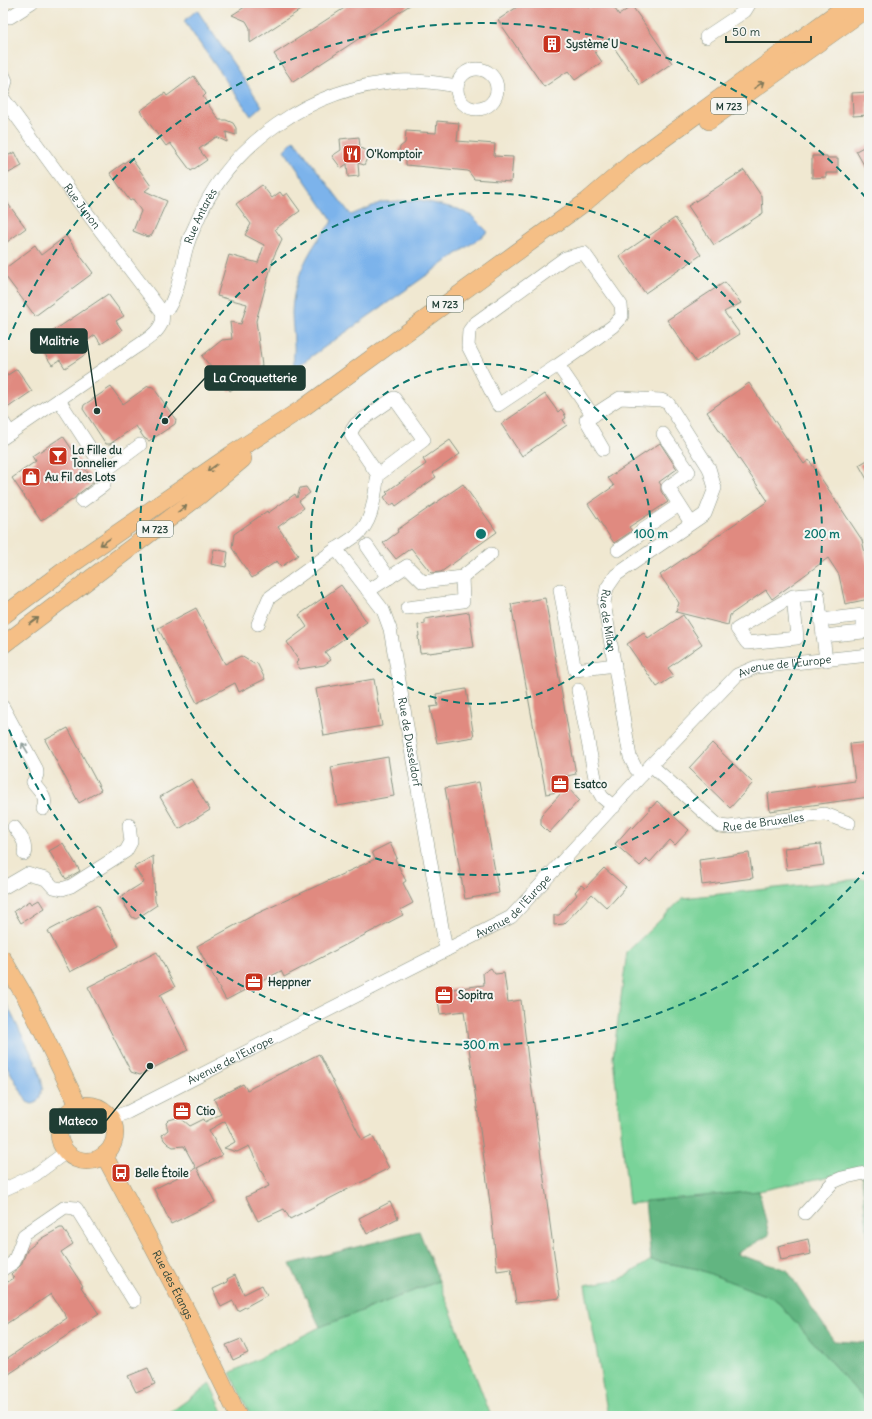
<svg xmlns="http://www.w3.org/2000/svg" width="872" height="1419" font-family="Delius,sans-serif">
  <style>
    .green { fill: #79d399; stroke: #4c8866 }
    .forest { fill: #62b581; stroke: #40795a }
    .water { fill: #7cb3eb; stroke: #4e7890 }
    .building { fill: #e08a80 }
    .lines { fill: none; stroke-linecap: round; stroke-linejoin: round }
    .minor-casing { stroke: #889282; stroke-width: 14 }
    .major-casing { stroke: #889282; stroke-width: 18 }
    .minor { stroke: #fff; stroke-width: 13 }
    .major { stroke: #f5bf86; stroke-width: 17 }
    .oneway { stroke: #7f7859 }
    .oneway2 { stroke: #8f9e9a }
    .ring { fill: none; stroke: #0f766e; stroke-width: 2; stroke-dasharray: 7 5 }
    .labels { text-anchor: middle; stroke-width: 4; stroke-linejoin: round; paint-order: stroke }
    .shield { fill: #f6f6f2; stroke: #60746d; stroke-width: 1 }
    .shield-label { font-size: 10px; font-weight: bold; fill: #1f3d34 }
    .poi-label { font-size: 11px; font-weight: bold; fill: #1f3d34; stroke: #f6f6f2; text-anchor: start }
    .street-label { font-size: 11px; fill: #1f3d34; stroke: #f6f6f2 }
    .centre { fill: #0f766e; stroke: #f6f6f2; stroke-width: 2 }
    .ring-label { font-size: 12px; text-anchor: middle; font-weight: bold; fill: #0f766e; stroke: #f6f6f2; stroke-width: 4; stroke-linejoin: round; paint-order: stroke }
    .leader { fill: none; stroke: #1f3d34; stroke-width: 1.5 }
    .callout-dot { fill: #1f3d34; stroke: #f6f6f2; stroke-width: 1.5 }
    .callout { fill: #1f3d34; stroke: #1f3d34; stroke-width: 1.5 }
    .callout-label { font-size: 12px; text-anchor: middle; font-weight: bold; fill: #fff }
  </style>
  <rect width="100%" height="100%" fill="#f6f6f2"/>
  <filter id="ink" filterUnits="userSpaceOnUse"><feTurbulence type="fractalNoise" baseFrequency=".025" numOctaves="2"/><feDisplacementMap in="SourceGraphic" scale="8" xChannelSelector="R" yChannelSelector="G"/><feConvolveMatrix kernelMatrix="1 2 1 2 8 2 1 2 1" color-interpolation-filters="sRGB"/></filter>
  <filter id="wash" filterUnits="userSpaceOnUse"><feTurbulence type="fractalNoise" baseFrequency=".012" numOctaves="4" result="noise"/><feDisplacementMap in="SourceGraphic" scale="16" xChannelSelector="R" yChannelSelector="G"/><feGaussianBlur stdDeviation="0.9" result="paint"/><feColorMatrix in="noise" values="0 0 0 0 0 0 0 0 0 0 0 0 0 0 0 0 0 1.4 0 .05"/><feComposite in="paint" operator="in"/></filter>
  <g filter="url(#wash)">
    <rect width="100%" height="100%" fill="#f0e8d1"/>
    <!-- green -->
    <g class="green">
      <path d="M869 878V1168L759 1191 629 1204 613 1058 627 952 683 898Z"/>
      <path d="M651 1260 698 1269 775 1299 869 1405V1416H608L585 1285 621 1279Z"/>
      <path d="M439 1281 491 1416H251L230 1373 320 1327Z"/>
      <path d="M210 1384 225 1416H165Z"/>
    </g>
    <!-- forest -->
    <g class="forest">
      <path d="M869 1168V1251L861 1170Z"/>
      <path d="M759 1191 769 1235 736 1254 787 1270 834 1341 869 1343V1405L775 1299 698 1269 651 1260 645 1201Z"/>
      <path d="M419 1231 439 1281 320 1327 290 1264Z"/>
    </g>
    <!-- water -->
    <g class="water">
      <path d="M197 10 262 106 251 116 184 21Z"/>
      <path d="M294 140 351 215 382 202 420 200 458 209 472 216 488 232 295 368C292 361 295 352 294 344 294 334 292 323 292 313 293 279 310 246 333 221L284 150Z"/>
      <path d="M3 997 38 1067 43 1087 39 1099 36 1103 32 1104 27 1102 3 1059Z"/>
    </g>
    <g id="blocks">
      <!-- building -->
      <g class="building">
        <path d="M251 3H311L250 43V28L246 21 232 15Z"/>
        <path d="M352 3H413L293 82 274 54Z"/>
        <path d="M523 3H585L589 8 596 3H611L619 15 632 6 672 63 640 85 608 39 593 49 602 62 575 80 568 71 544 87 498 20Z"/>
        <path d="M194 76 206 94 203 97 219 120H226L233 123 236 128V135L226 132 227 142 216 137 199 149 207 160 191 171 170 143 166 146 140 111 165 93 167 96Z"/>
        <path d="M869 92V101L867 102 868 115 853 116 852 93Z"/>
        <path d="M437 121 459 123 457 141 495 144 494 156 513 157 511 182 474 179 468 171 406 165V158L399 153V151L400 147 405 143 406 131 436 133Z"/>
        <path d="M359 137 360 148 370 152 364 165 358 163 359 176 348 177 347 164 341 168 332 156 341 150 340 139Z"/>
        <path d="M869 144V174L856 151Z"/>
        <path d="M15 152 22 166 3 176V158Z"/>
        <path d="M812 156H827V158H838V173H826V177L812 178Z"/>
        <path d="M131 158 151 186 145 191 167 201 152 235 148 237 133 231 141 211 133 199 130 201 110 173Z"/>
        <path d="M744 170 762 197 763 213 714 245 688 206Z"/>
        <path d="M262 185 272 198 280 192 283 196 287 193 300 211 275 229 282 239 274 256 256 321 262 366 230 391 202 356 222 340 232 339 230 322 241 324 247 304 217 296 229 255 258 263 264 245 245 235 251 224 236 204Z"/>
        <path d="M3 197 26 228 3 245Z"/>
        <path d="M675 218 701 255 645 293 619 256Z"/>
        <path d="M66 236 93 273 35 316 3 273V270L35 246 41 255Z"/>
        <path d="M725 282 741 303 724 312 740 334 696 362 667 320Z"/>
        <path d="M108 294 124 316 116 321 122 330 101 344 95 335 81 345 86 354 65 368 60 360 52 365 37 342Z"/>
        <path d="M17 369 32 391 3 411V378Z"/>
        <path d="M749 383 804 464 809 460 862 540 869 571V599L845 604 839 575 828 558 772 599 766 590 730 615 728 625 676 612 679 603 660 575 768 501 707 412Z"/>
        <path d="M148 386 153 387 176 420 175 424 149 441 144 438 136 426 110 444H106L83 409 84 405 111 387 123 404Z"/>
        <path d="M545 394 558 412 561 409 564 413 566 418 563 420 567 425 522 456 501 424Z"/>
        <path d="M63 436 94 482 77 495 75 498 41 521 12 478 36 461 33 456Z"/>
        <path d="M450 440 460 454 433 473 436 477 396 506 394 503 390 506 384 497 388 494 386 492 426 464 423 459Z"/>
        <path d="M660 443 677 469 659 482 661 485V491L668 502 629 527 632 531 614 543 588 504 614 486 608 478Z"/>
        <path d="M869 459V483L859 465Z"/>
        <path d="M463 484 497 532 441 572 431 573 411 548 396 559 383 543 398 532 397 530Z"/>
        <path d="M306 487 310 493 299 501 304 508 278 527 298 555 281 567 277 561 252 578 232 548 234 534 267 511 268 513 295 494 297 498 300 488Z"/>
        <path d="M214 549 228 552 226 567 211 564Z"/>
        <path d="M341 585 367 622 325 652 331 660 324 665 300 669 296 663 299 660 287 642 307 627 299 615Z"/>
        <path d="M545 598 576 774 567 776 569 789 579 800 549 833 541 825V815L563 791 546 794 511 604Z"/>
        <path d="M196 608 225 664 241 656 254 664 257 663 265 679 239 692 235 683 197 703 158 628Z"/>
        <path d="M469 612 474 647 429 653V652L420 653 418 636H419L418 625 425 624V619Z"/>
        <path d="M683 615 702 644 668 668 674 676 657 687 627 644 644 633 648 639Z"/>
        <path d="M374 679 382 726 324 736 316 689Z"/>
        <path d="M466 689 474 737 437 743 430 707 438 706 436 694Z"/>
        <path d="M68 728 101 790 79 803 45 740Z"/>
        <path d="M869 742V797L770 811 768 793 855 781 850 744Z"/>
        <path d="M712 743 753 783 730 808 689 768Z"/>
        <path d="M388 757 394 796 338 806 331 767Z"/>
        <path d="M191 779 210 810 179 829 160 797Z"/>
        <path d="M479 782 499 893 465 899 445 788Z"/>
        <path d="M657 801 689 830 675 845 670 840 650 862 647 859 640 866 615 844 631 826 633 828 649 811V807L653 806Z"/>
        <path d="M63 843 80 871 66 879 49 851Z"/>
        <path d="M390 843 397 858 395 859 406 881 403 883 413 903 400 910 403 915 284 977 281 971 226 1000 197 946 254 915 375 859 372 852Z"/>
        <path d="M821 844 824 865 787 870 784 848Z"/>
        <path d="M749 853 753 878 702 885 699 860Z"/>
        <path d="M153 856 155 901 157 905 136 919 132 917 120 897 144 882 134 867Z"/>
        <path d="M604 868 626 887 607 908 592 894 564 924 554 925V915H559L577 895 575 892 581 885 585 888Z"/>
        <path d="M39 900 44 908 21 923 14 911 30 901 32 904Z"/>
        <path d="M97 905 119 946 70 972 48 931Z"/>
        <path d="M157 952 175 987 160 995 188 1050 140 1075 131 1072 88 987Z"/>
        <path d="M491 968 495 974 504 973 508 1002 521 1000 529 1068 560 1298 516 1303 511 1269 497 1271 491 1211 464 1011 440 1014 437 991 484 985 483 973Z"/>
        <path d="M319 1054 362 1140 372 1135 389 1168 290 1219 284 1209 258 1221 246 1197 269 1186 249 1146 237 1152 224 1148 235 1142 225 1121 209 1130 222 1155 197 1168 215 1202 171 1224 154 1189 196 1168 184 1146 173 1147 168 1144 164 1140 162 1135 168 1130 166 1123 169 1120 176 1118 183 1120 190 1126 204 1119 205 1122 221 1114 214 1099 243 1084 247 1090Z"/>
        <path d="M390 1202 398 1218 367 1234 359 1218Z"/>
        <path d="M60 1228H63L73 1244 61 1252 83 1286 81 1287 99 1314 3 1378V1361L67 1318 51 1294 3 1326V1285L14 1278 11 1274 21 1265 27 1250 42 1238Z"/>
        <path d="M808 1239 811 1254 781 1260 778 1246Z"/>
        <path d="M235 1275 244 1294 262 1285 267 1295 238 1311 233 1301 221 1307 213 1289 228 1282 227 1279Z"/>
        <path d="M241 1339 248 1353 233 1360 226 1345Z"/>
        <path d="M148 1368 155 1384 136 1392 128 1376Z"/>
      </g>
    </g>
  </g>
  <g filter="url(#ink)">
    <use href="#blocks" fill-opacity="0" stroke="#889282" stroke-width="1"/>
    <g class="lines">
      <defs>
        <g id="minor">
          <path d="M3 15 10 17 32 3"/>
          <path d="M706 37 745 11 750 3"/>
          <circle cx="477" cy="89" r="20"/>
          <path d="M3 74 6 81 3 91"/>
          <path id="s1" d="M3 98 81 205 163 313"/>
          <path d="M558 365 498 405 468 346 469 331 474 324 565 258 584 253 621 305 622 316 613 326 594 340 558 365 593 416"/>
          <path d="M59 400 105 471 140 445"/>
          <path d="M3 422 10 433"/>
          <path d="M663 434 689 472 668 487 691 523"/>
          <path id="s2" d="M3 438 133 349C143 342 158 334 162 322 163 320 162 316 163 313 164 311 167 309 169 307 171 304 173 299 174 296 181 280 182 262 187 246 189 239 192 232 195 226 228 143 312 87 400 81 419 80 438 83 457 86"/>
          <path id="s3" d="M603 449 586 420 620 398 661 400 668 403 709 468 715 488 705 514 616 575 607 588 604 603 630 757 636 769 642 775"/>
          <path d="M82 501 104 485 105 471"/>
          <path d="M367 546 389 578"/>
          <path d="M336 549C343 545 350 540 357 535 374 521 374 495 378 475L424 440 394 398 356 424 352 430 351 435 378 475"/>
          <path d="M618 550 638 536 643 529 679 505"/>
          <path d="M560 590 575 670 615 665"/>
          <path d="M368 591 407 566 423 582 462 577 491 554"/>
          <path d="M793 596 797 638 747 643 737 629 793 596 818 594 826 660"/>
          <path d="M407 608 463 601 462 577"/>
          <path d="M821 620 863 615V632L823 636"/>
          <path id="s4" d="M258 624 269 598 336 549 383 610 390 629 446 950"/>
          <path d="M578 690 597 788 602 797 614 807"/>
          <path d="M3 707 36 768C38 774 37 777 33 782 40 791 48 797 43 809"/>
          <path id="s5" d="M651 765 719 826 729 827 825 814 849 823"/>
          <path d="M14 827C20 836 27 842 24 854"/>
          <path d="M3 888 27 874 46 879 53 887 62 889 71 886 126 851 131 842 129 825"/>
          <path id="s6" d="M111 1118 128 1112 511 917 651 765 737 675 756 667 869 655"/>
          <path d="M3 1190 35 1175 66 1152"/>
          <path d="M805 1213 833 1182 842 1178 869 1172"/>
          <path d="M3 1269 14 1262 24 1235 65 1207 76 1208 134 1301"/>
        </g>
        <g id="major">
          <path d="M709 121 869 7"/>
          <path d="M3 616 74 563 232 454 303 408 587 201 636 159 850 3"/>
          <path d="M3 645 198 497 243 459"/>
          <path d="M3 959 27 1000 78 1105"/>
          <circle cx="87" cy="1133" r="28"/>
          <path id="s7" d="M104 1155C150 1241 197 1327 238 1416"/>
        </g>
      </defs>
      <!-- minor casing -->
      <use href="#minor" class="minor-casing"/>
      <!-- major casing -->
      <use href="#major" class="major-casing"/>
      <!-- minor -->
      <use href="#minor" class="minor"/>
      <!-- major -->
      <use href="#major" class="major"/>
    </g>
    <!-- one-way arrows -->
    <defs><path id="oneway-shaft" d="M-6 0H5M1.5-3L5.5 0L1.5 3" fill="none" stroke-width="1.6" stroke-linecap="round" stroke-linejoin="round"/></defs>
    <g class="oneway">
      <use href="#oneway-shaft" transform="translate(759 85) rotate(-35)"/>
      <use href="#oneway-shaft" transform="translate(212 468) rotate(144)"/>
      <use href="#oneway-shaft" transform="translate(182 509) rotate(-37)"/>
      <use href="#oneway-shaft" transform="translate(105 542) rotate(146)"/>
      <use href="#oneway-shaft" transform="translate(34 621) rotate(-37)"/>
    </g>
    <use class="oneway2" href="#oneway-shaft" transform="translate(25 748) rotate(-121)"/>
  </g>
  <!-- distance rings -->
  <g class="ring">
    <circle cx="481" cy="534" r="170"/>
    <circle cx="481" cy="534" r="341"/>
    <path d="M867 869A511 511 0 0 1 4 717M4 351A511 511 0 0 1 867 199"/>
  </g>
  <!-- icons -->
  <defs>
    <symbol id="building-square" viewBox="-11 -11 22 22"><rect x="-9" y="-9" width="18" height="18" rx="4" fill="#c8321e" stroke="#f6f6f2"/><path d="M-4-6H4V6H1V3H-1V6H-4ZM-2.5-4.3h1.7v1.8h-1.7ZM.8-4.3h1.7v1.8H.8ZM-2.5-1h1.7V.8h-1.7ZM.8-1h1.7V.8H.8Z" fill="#fff"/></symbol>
    <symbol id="restaurant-square" viewBox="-11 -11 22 22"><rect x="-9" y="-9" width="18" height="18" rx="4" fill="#c8321e" stroke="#f6f6f2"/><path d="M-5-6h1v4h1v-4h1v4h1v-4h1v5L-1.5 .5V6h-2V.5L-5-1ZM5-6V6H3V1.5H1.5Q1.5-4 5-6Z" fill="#fff"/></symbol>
    <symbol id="bar-square" viewBox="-11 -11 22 22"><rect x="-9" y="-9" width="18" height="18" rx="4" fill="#c8321e" stroke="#f6f6f2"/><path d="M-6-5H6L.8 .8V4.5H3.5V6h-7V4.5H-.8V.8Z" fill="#fff"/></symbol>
    <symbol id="shop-square" viewBox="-11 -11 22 22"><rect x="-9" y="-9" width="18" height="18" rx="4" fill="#c8321e" stroke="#f6f6f2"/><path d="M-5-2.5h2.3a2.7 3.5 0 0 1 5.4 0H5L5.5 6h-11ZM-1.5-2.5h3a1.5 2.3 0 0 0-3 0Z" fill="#fff"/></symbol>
    <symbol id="office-square" viewBox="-11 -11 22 22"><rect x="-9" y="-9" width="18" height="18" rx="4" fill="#c8321e" stroke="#f6f6f2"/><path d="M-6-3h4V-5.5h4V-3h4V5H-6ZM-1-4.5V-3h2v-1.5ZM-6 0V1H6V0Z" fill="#fff"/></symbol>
    <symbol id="bus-square" viewBox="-11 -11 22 22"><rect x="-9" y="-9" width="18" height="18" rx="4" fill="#c8321e" stroke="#f6f6f2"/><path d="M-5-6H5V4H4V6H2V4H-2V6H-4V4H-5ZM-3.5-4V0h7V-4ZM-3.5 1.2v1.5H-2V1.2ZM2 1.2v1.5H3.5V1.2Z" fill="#fff"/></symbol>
  </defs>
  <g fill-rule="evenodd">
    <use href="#building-square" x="541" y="33" width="22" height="22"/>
    <use href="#restaurant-square" x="341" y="143" width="22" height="22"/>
    <use href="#bar-square" x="47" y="445" width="22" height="22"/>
    <use href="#shop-square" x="20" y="466" width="22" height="22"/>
    <use href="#office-square" x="549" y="773" width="22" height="22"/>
    <use href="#office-square" x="243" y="971" width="22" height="22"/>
    <use href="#office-square" x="433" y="984" width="22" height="22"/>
    <use href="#office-square" x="171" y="1100" width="22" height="22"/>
    <use href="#bus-square" x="110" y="1162" width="22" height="22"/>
  </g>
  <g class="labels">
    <!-- shield labels -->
    <g class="shield">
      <rect x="711" y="98" width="36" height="16" rx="3"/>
      <rect x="427" y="296" width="36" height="16" rx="3"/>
      <rect x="137" y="521" width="36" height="16" rx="3"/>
    </g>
    <g class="shield-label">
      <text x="729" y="110">M 723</text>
      <text x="445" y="308">M 723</text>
      <text x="155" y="533">M 723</text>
    </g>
    <!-- poi labels -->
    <g class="poi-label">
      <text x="566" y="48">Système U</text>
      <text x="366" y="158">O'Komptoir</text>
      <text x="72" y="454">La Fille du<tspan x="72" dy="13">Tonnelier</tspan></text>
      <text x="45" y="481">Au Fil des Lots</text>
      <text x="574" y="788">Esatco</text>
      <text x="268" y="986">Heppner</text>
      <text x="458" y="999">Sopitra</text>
      <text x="196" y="1115">Ctio</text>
      <text x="135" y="1177">Belle Étoile</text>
    </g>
    <!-- street labels -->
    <g class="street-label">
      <text dy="4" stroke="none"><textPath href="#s1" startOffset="134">Rue Junon</textPath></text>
      <text dy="4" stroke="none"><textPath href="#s2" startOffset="312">Rue Antarès</textPath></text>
      <text dy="4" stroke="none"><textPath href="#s3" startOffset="405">Rue de Milan</textPath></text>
      <text dy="4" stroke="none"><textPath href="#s6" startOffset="828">Avenue de l'Europe</textPath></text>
      <text dy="4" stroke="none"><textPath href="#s4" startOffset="323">Rue de Dusseldorf</textPath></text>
      <text dy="4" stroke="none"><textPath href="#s5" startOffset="136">Rue de Bruxelles</textPath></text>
      <text dy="4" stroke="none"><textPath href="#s6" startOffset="456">Avenue de l'Europe</textPath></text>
      <text dy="4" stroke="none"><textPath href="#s6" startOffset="133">Avenue de l'Europe</textPath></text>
      <text dy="4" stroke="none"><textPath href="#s7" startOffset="147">Rue des Étangs</textPath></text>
    </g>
  </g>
  <circle cx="481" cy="534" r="6" class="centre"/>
  <g class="ring-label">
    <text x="651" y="538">100 m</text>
    <text x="822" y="538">200 m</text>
    <text x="481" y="1049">300 m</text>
  </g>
  <!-- callouts -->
  <path class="leader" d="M97 411L87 341M165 421L205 378M150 1066L106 1121"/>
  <g class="callout-dot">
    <circle cx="97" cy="411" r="4"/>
    <circle cx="165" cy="421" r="4"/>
    <circle cx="150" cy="1066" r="4"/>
  </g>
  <g class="callout">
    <rect x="31" y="329" width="56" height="24" rx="4"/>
    <rect x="205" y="366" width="100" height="24" rx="4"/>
    <rect x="50" y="1109" width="56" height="24" rx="4"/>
  </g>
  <g class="callout-label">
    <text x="59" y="345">Malitrie</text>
    <text x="255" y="382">La Croquetterie</text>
    <text x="78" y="1125">Mateco</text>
  </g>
  <!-- margin -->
  <rect width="872" height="1419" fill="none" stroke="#f6f6f2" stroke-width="16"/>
  <!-- scale -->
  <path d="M726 36v6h85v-6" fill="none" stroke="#1f3d34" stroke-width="2"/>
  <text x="732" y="36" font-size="12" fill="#1f3d34" stroke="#f6f6f2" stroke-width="3" paint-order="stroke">50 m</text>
</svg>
